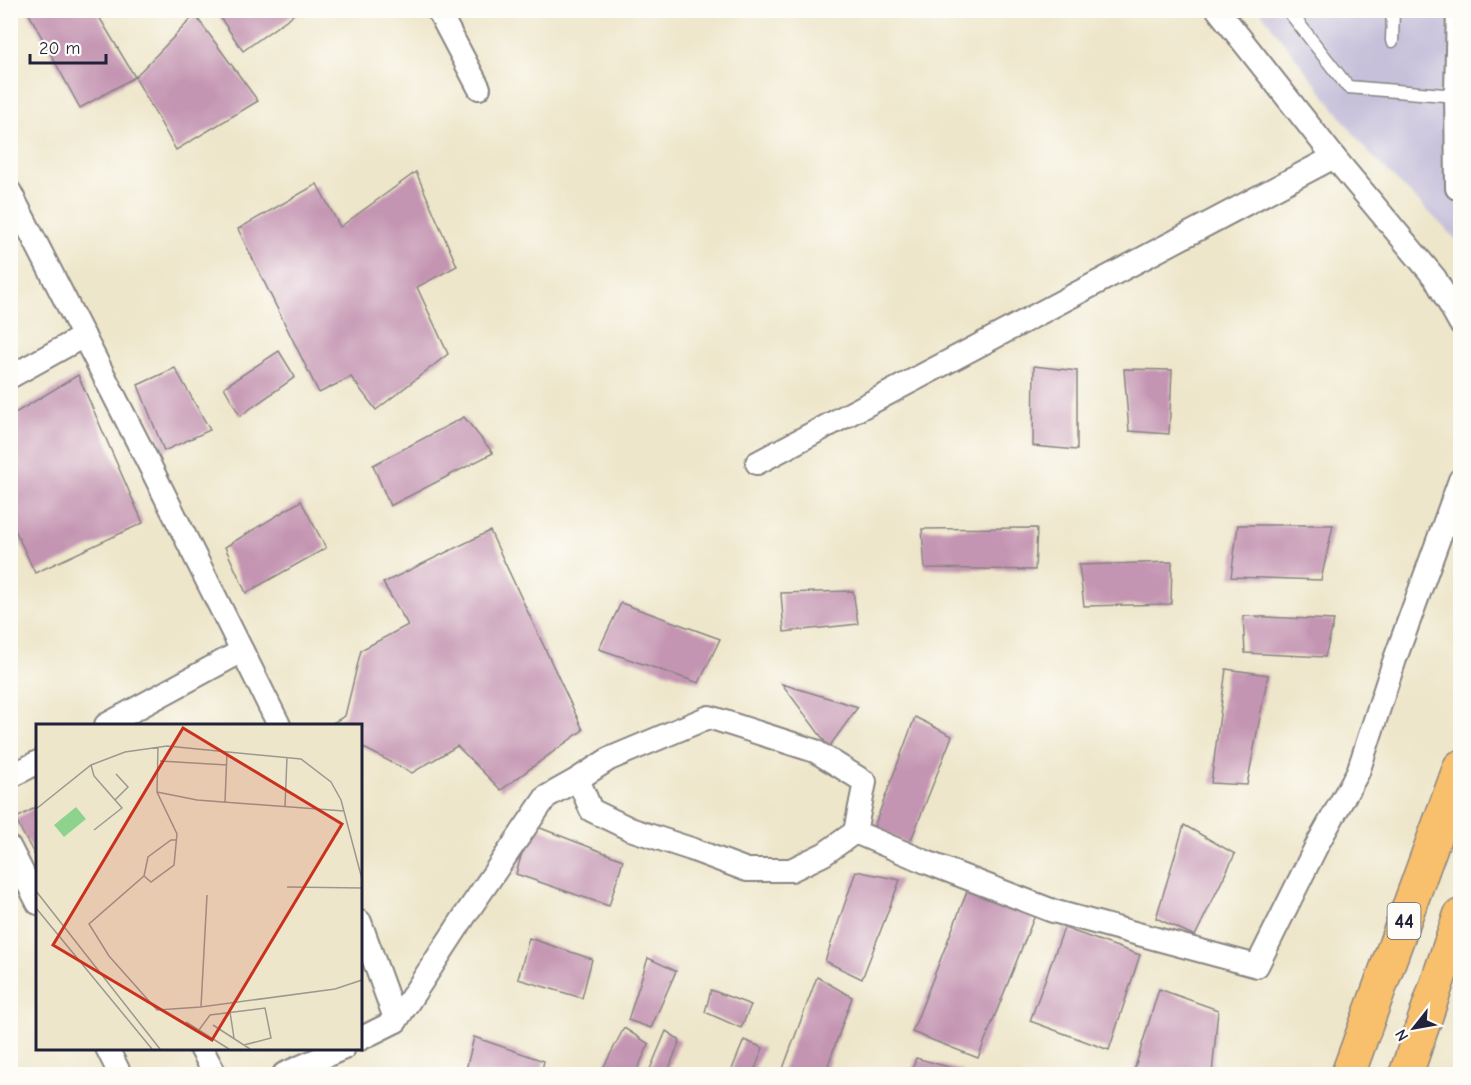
<svg xmlns="http://www.w3.org/2000/svg" width="1471" height="1085" font-family="'Comic Neue',sans-serif">
  <style>
    .industrial { fill: #c6c0da }
    .building { fill: #c495b2 }
    .lines { fill: none; stroke-linecap: round; stroke-linejoin: round }
    .service-casing { stroke: #888482; stroke-width: 15 }
    .minor-casing { stroke: #888482; stroke-width: 26 }
    .trunk-casing { stroke: #888482; stroke-width: 36 }
    .service { stroke: #fff; stroke-width: 12 }
    .minor { stroke: #fff; stroke-width: 22 }
    .trunk { stroke: #f8bf6c; stroke-width: 33 }
    .labels { text-anchor: middle; stroke-width: 4.5; stroke-linejoin: round; paint-order: stroke }
    .shield { fill: #fdfcf7; stroke: #646373; stroke-width: 1.5 }
    .shield-label { font-size: 21px; font-weight: bold; fill: #22223b }
    .inset-road { fill: none; stroke: #9c9891; stroke-width: 1.5 }
    .view { fill: #c8321e; fill-opacity: 0.15; stroke: #c8321e; stroke-width: 3 }
    .inset-edge { fill: none; stroke: #22223b; stroke-width: 3 }
  </style>
  <rect width="100%" height="100%" fill="#fdfcf7"/>
  <filter id="ink" filterUnits="userSpaceOnUse"><feTurbulence type="fractalNoise" baseFrequency=".0167" numOctaves="2"/><feDisplacementMap in="SourceGraphic" scale="12" xChannelSelector="R" yChannelSelector="G"/><feConvolveMatrix kernelMatrix="1 2 1 2 8 2 1 2 1" color-interpolation-filters="sRGB"/></filter>
  <filter id="wash" filterUnits="userSpaceOnUse"><feTurbulence type="fractalNoise" baseFrequency=".008" numOctaves="4" result="noise"/><feDisplacementMap in="SourceGraphic" scale="24" xChannelSelector="R" yChannelSelector="G"/><feGaussianBlur stdDeviation="1.35" result="paint"/><feColorMatrix in="noise" values="0 0 0 0 0 0 0 0 0 0 0 0 0 0 0 0 0 1.4 0 .05"/><feComposite in="paint" operator="in"/></filter>
  <g filter="url(#wash)">
    <rect width="100%" height="100%" fill="#eee6ca"/>
    <!-- industrial -->
    <path class="industrial" d="M1260 11H1460V243L1367 151Z"/>
    <g id="blocks">
      <!-- building -->
      <g class="building">
        <path d="M27 10H95L135 77 80 108Z"/>
        <path d="M215 10H300L243 51Z"/>
        <path d="M195 15 258 101 176 150 135 77Z"/>
        <path d="M416 172 457 266 417 287 448 354 376 410 351 377 319 393 238 229 317 184 340 227Z"/>
        <path d="M279 351 295 377 240 416 224 387Z"/>
        <path d="M1034 366 1077 371V450L1033 446Z"/>
        <path d="M175 368 210 430 164 451 138 385Z"/>
        <path d="M1124 369 1172 370 1169 434 1129 431Z"/>
        <path d="M78 375 143 523 35 573 10 519V416Z"/>
        <path d="M464 417 493 453 390 506 373 465Z"/>
        <path d="M301 501 326 548 246 593 225 547Z"/>
        <path d="M1238 525H1333L1321 580 1231 577Z"/>
        <path d="M1037 528 1035 570 925 568 922 529Z"/>
        <path d="M490 531 583 730 501 790 457 746 412 773 360 746V725H329L345 716 361 650 408 625 383 583Z"/>
        <path d="M1172 562 1171 604 1084 606 1079 565Z"/>
        <path d="M853 591 858 624 784 632 781 593Z"/>
        <path d="M621 603 720 639 699 683 599 649Z"/>
        <path d="M1243 616 1334 620 1325 657 1245 653Z"/>
        <path d="M1226 669 1268 675 1247 785 1211 783Z"/>
        <path d="M782 684 858 707 829 747Z"/>
        <path d="M915 717 952 736 909 845 874 827Z"/>
        <path d="M38 806V861L15 819Z"/>
        <path d="M530 824 623 860 609 906 516 874Z"/>
        <path d="M1184 825 1235 854 1195 936 1156 918Z"/>
        <path d="M856 871 900 880 862 979 825 961Z"/>
        <path d="M968 889 1037 910 978 1058 912 1032Z"/>
        <path d="M1064 928 1140 955 1109 1050 1030 1021Z"/>
        <path d="M529 938 592 959 582 998 518 979Z"/>
        <path d="M648 958 676 971 651 1028 628 1020Z"/>
        <path d="M817 977 852 997 825 1074H781Z"/>
        <path d="M1159 989 1218 1010 1212 1074H1133Z"/>
        <path d="M711 990 751 1005 741 1028 705 1012Z"/>
        <path d="M624 1028 649 1044 635 1074H600Z"/>
        <path d="M666 1031 680 1040 667 1074H648Z"/>
        <path d="M474 1037 544 1061 541 1074H465Z"/>
        <path d="M744 1040 763 1048 753 1074H730Z"/>
        <path d="M916 1058 963 1071 962 1074H911Z"/>
      </g>
    </g>
  </g>
  <g filter="url(#ink)">
    <use href="#blocks" fill-opacity="0" stroke="#888482" stroke-width="1.5"/>
    <g class="lines">
      <defs>
        <g id="service">
          <path d="M1288 10 1348 87 1456 96"/>
          <path d="M1392 41 1393 10"/>
        </g>
        <g id="minor">
          <path d="M438 10 479 88"/>
          <path d="M1334 157 1435 278 1460 323"/>
          <path d="M1457 188 1456 91 1458 10"/>
          <path d="M10 192 148 462 279 725"/>
          <path d="M10 377 84 336"/>
          <path d="M757 463 1334 157 1218 10"/>
          <path d="M106 725 242 651"/>
          <path d="M10 777 38 762"/>
          <path d="M578 779 591 810 630 829 691 849 747 870H791L824 854 855 832"/>
          <path d="M10 848 38 903"/>
          <path d="M360 922 396 1021"/>
          <path d="M360 1039 396 1021 466 914 546 797 578 779 609 759 709 717 815 751 865 782 855 832 926 862 1053 911 1257 966 1318 843 1358 772 1395 659 1460 480"/>
          <path d="M107 1048 120 1074"/>
          <path d="M201 1048 215 1074"/>
          <path d="M284 1074 344 1048"/>
        </g>
        <g id="trunk">
          <path d="M1348 1074 1460 767"/>
          <path d="M1406 1074 1460 916"/>
        </g>
      </defs>
      <!-- service casing -->
      <use href="#service" class="service-casing"/>
      <!-- minor casing -->
      <use href="#minor" class="minor-casing"/>
      <!-- trunk casing -->
      <use href="#trunk" class="trunk-casing"/>
      <!-- service -->
      <use href="#service" class="service"/>
      <!-- minor -->
      <use href="#minor" class="minor"/>
      <!-- trunk -->
      <use href="#trunk" class="trunk"/>
    </g>
  </g>
  <g class="labels">
    <!-- shield labels -->
    <rect class="shield" x="1387.5" y="903" width="33" height="36" rx="4.5"/>
    <g class="shield-label">
      <text x="1404" y="928">44</text>
    </g>
  </g>
  <!-- overview -->
  <g transform="translate(36 724)">
    <rect width="326" height="326" fill="#eee6ca"/>
    <path d="M40 83 50 95 28 113 18 101Z" fill="#8dd38d"/>
    <path class="inset-road" d="M122 23 121 68 141 110 138 141 115 158 108 152 53 200 73 232 121 286 165 283M124 37 191 41M55 41 58 52 86 84 58 106M121 68 161 76 308 87M79 76 92 63 80 50M189 78 191 28M249 83 251 33M0 85 55 41 89 28 131 22 265 35 295 58 305 76 326 155M108 152 112 133 135 116H140M251 163 326 164M0 167 124 325M171 171 165 283 299 265 326 256M0 184 116 325M194 288 198 314M150 298 193 325M177 301 214 325M163 306 174 291 229 284 235 314 208 321"/>
    <path class="view" d="M147 4 306 100 176 316 17 221Z"/>
    <rect width="326" height="326" class="inset-edge"/>
  </g>
  <!-- margin -->
  <rect width="1471" height="1085" fill="none" stroke="#fdfcf7" stroke-width="36"/>
  <!-- north arrow -->
  <g transform="translate(1414 1028) rotate(239)" stroke="#fdfcf7" stroke-width="4.5" paint-order="stroke">
  <path d="M0-4.5L10 22L0 15L-10 22Z" fill="#22223b"/>
  <text y="-9" font-size="16" font-weight="bold" text-anchor="middle" fill="#22223b">N</text>
  </g>
  <!-- scale -->
  <path d="M30 54v9h76v-9" fill="none" stroke="#22223b" stroke-width="3"/>
  <text x="39" y="54" font-size="18" fill="#22223b" stroke="#fdfcf7" stroke-width="4.5" paint-order="stroke">20 m</text>
</svg>
